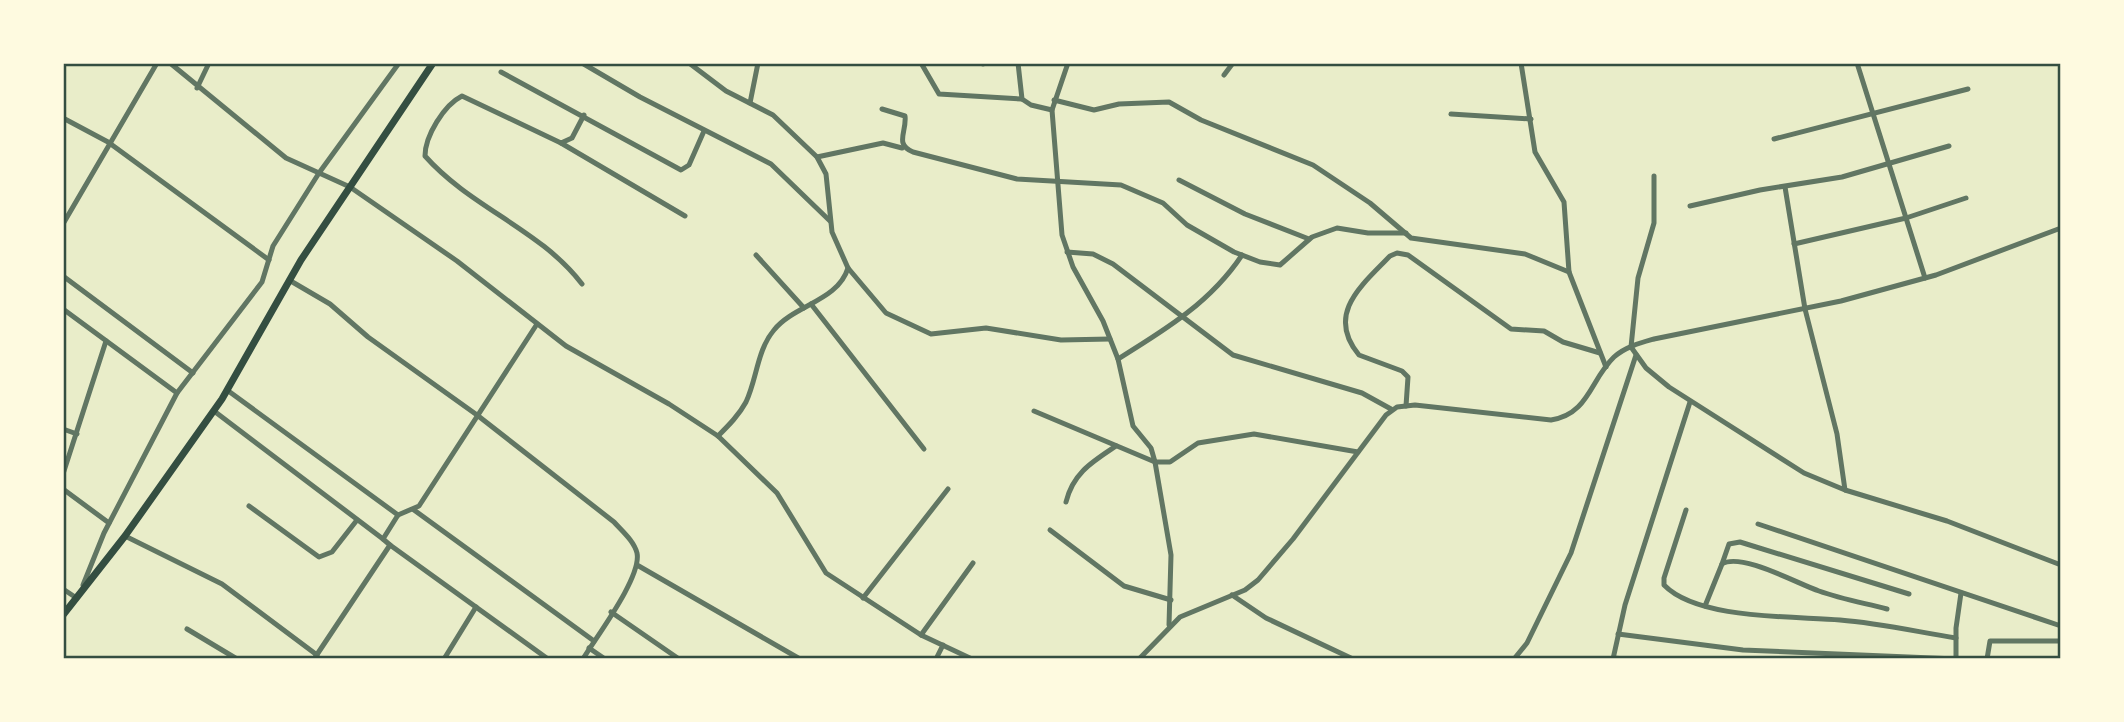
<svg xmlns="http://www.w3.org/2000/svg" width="2124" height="722" font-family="Cabin,sans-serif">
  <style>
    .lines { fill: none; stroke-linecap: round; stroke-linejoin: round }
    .minor { stroke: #617663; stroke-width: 5 }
    .secondary { stroke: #344e41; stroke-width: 7 }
    .neatline { fill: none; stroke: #344e41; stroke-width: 2.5 }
  </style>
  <rect width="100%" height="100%" fill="#e9edc9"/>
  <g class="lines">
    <!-- minor -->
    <g class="minor">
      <path d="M170 63 286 158 350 187 457 261 566 346 669 404 718 436 777 493 826 573 921 635 972 659"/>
      <path d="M582 63 640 97 771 164 830 221"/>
      <path d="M689 63 726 91 773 115 817 157 826 174 832 232 848 268 886 313 931 334 986 328 1061 340 1110 339"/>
      <path d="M921 63 939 94 1022 99"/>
      <path d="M983 63V64"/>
      <path d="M1018 63 1022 99 1031 105 1052 110"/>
      <path d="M1068 63 1052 110 1062 235 1073 267 1103 321 1118 359 1133 426 1151 448 1155 462 1171 555 1169 625"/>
      <path d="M1521 63 1535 152 1564 202 1569 272 1606 367"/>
      <path d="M1857 63 1925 278"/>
      <path d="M501 72 681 170 689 165 704 131"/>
      <path d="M1224 75 1233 63"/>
      <path d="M197 88 209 63"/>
      <path d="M1054 100 1094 110 1119 104 1169 102 1201 120 1313 165 1370 203 1411 238 1525 254 1569 272"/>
      <path d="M750 103 758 63"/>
      <path d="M882 109 905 116C907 132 894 144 913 152L1017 179 1121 185 1163 203 1187 225 1234 252 1260 262 1280 265 1312 237 1337 228 1368 233H1406"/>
      <path d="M1451 114 1531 119"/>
      <path d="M63 118 108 142 269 260"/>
      <path d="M1774 139 1968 89"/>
      <path d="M561 143 685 216"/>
      <path d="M817 157 883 143 902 148"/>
      <path d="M1654 176V223L1638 278 1631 347 1646 368 1669 387 1804 473 1845 490 1947 521 2061 565"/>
      <path d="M1179 180 1245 214 1309 239"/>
      <path d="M1785 187 1805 309 1837 434 1845 490"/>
      <path d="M1690 206 1760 190 1842 177 1949 146"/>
      <path d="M63 224 157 63"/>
      <path d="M1794 244 1906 218 1966 198"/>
      <path d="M1067 252 1093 254 1113 264 1233 355 1362 393 1391 409"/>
      <path d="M756 255 804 308"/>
      <path d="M63 276 193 373"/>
      <path d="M289 280 330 304 368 337 477 415 614 522C622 531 634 541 637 553 642 577 596 637 583 659"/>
      <path d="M582 284C540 229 471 208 425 156 425 136 444 105 462 96L561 143 572 138 584 115"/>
      <path d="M811 304 924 449"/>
      <path d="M63 309 177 393 104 533 83 585"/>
      <path d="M1118 359C1165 330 1211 302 1242 255"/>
      <path d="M227 390 398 515"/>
      <path d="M177 393 262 282 273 246 319 173 399 63"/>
      <path d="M1406 406 1408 377 1402 371 1359 355C1325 314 1362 285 1390 256L1397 253 1408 255 1511 329 1544 331 1563 342 1600 353"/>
      <path d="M214 411 383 539"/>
      <path d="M1034 411 1155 462H1170L1198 443 1254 434 1358 452"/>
      <path d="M63 429 77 434"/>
      <path d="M718 436C729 425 739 415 746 402 757 379 757 350 774 330 794 305 838 301 848 268"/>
      <path d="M63 474 106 341"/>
      <path d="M63 489 109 523"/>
      <path d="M1066 502C1073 473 1092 462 1116 446"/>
      <path d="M249 506 319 557 332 552 357 520"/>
      <path d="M414 510 594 641"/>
      <path d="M1686 510 1664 578V585C1698 620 1794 616 1840 620 1879 623 1918 632 1956 638"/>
      <path d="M1758 524 2061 626"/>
      <path d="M1050 530 1124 586 1171 600"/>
      <path d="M125 536 222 584 317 655"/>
      <path d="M390 545 548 659"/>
      <path d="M1722 564 1729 544 1740 542 1909 594"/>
      <path d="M637 565 800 659"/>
      <path d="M63 589 75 597"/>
      <path d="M1232 595 1266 618 1353 659"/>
      <path d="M863 598 948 489"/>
      <path d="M1705 606 1722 564C1741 552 1798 584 1819 591 1841 599 1864 603 1887 609"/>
      <path d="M611 612 679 659"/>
      <path d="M187 629 237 659"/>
      <path d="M1618 634 1743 650 1956 659"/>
      <path d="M921 635 973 563"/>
      <path d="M589 648 605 659"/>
      <path d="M1613 658 1626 659"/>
      <path d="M314 659 390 545 383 539 398 515 419 506 537 324"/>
      <path d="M444 659 476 607"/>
      <path d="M936 659 943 645"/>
      <path d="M1139 659 1180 617 1245 590 1258 580 1293 539 1386 415 1397 407 1415 405 1551 420C1589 414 1590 380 1614 357 1625 347 1640 343 1654 339L1841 301 1936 275 2061 228"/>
      <path d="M1514 659 1527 643 1571 553 1636 355"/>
      <path d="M1613 659 1625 605 1690 402"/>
      <path d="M1956 659V628L1961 593"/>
      <path d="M1987 659 1990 641H2061"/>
    </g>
    <!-- secondary -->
    <path class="secondary" d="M63 615 125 536 222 399 301 260 433 63"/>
  </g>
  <!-- border -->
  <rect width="2124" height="722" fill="none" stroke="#fefae0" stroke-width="130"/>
  <rect x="65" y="65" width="1994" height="592" class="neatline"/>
</svg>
